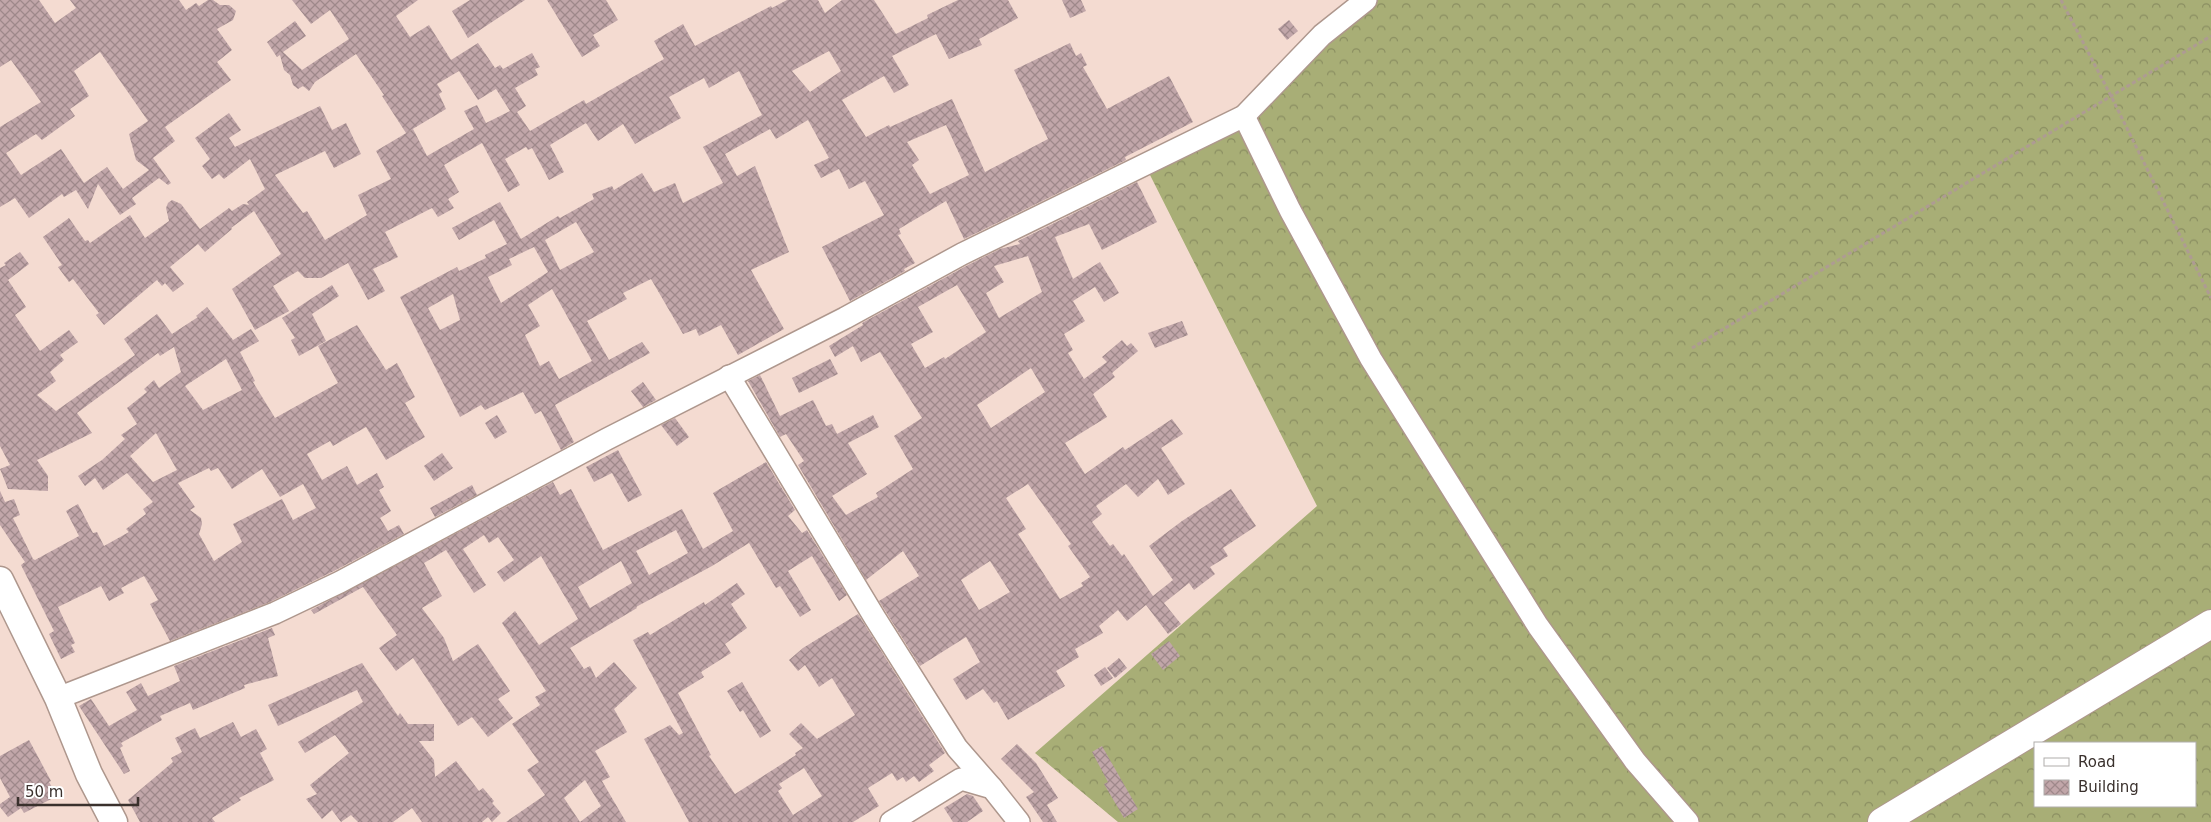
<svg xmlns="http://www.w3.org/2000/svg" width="2211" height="822" font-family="'DejaVu Sans',sans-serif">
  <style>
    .forest { fill: url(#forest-crowns); fill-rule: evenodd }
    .building { fill: url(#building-cross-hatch); fill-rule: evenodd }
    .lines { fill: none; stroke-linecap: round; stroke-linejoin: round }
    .minor-casing { stroke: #ae978d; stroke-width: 24 }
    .major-casing { stroke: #ae978d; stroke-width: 29 }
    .highway-casing { stroke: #ae978d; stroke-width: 30 }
    .path { stroke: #ae9b93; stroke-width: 3; stroke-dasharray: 4 2.5; stroke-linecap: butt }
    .minor { stroke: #fff; stroke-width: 21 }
    .major { stroke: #fff; stroke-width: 26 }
    .highway { stroke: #fff; stroke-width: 28 }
  </style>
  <defs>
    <pattern id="forest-crowns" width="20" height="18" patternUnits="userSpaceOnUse" patternTransform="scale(1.25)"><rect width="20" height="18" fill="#a8ae76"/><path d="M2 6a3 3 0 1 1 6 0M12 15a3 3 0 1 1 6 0" fill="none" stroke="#8a8e61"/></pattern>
    <pattern id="building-cross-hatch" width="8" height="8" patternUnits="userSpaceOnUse" patternTransform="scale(1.25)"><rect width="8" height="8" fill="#c1a6a9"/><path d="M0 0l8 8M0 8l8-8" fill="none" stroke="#9e888a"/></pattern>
  </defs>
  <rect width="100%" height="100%" fill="#f4dbd1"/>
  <!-- forest -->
  <path class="forest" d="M1367 0H2211V822H1118L1035 753 1317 506 1150 175 1244 116ZM2035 743H2195V806H2035Z"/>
  <!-- building -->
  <g class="building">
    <path d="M0 0H39L55 23 76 8 70 0H179L186 10 196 3 199 6 208 0H213L220 5H229L236 11 233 20 217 29 232 50 217 62 231 80 165 127 175 141 153 158 171 183 168 185 159 178 132 198 136 204 120 215 98 184 88 209 76 190 64 197 62 194 29 218 15 198 0 207V127L41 102 11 60 0 67ZM100 52 148 121 129 134 136 160 149 170 123 189 107 167 84 183 61 149 21 175 6 153 36 134 42 140 75 116 70 109 89 96 74 71Z"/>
    <path d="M292 0H418L396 16 410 37 429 25 451 60 478 43 495 68 500 65 503 69 532 53 540 67 535 69 538 75 515 88 526 106 517 112 530 131 584 100 586 104 664 59 654 41 683 24 695 46 771 6 772 8 787 0H818L825 13 842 0H874L896 34 928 18 927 15 958 0H1008L1018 18 979 39 982 45 949 59 936 34 892 56 909 85 894 93 884 76 842 100 866 137 889 125 890 127 952 99 985 172 1048 139 1014 70 1070 43 1076 56 1081 53 1087 65 1083 67 1107 109 1169 76 1193 122 1125 157 1126 160 964 239 946 201 899 229 901 234 898 235 915 263 904 269 905 271 850 301 822 247 884 215 865 181 849 189 839 169 821 178 814 165 829 158 808 120 776 139 770 129 725 154 737 176 755 166 789 252 751 270 784 329 738 355 721 325 699 336 696 329 683 334 651 279 623 293 627 299 587 321 609 360 642 342 650 353 555 405 574 442 561 450 541 411 535 414 523 392 485 410 481 405 460 417 400 297 457 267 459 271 486 258 485 255 507 244 494 220 459 240 452 228 500 202 521 239 558 216 560 218 594 199 592 194 612 186 614 190 642 173 654 192 675 183 683 203 723 183 703 147 762 115 739 71 709 88 704 78 669 97 681 118 635 144 623 124 598 141 586 123 550 145 564 172 549 180 532 148 528 150 526 147 505 159 520 185 508 192 482 143 444 165 459 192 448 199 454 208 438 217 432 208 385 232 398 257 373 269 385 291 368 300 348 263 321 278H305L298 271 273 286 289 311 255 330 232 289 281 254 254 211 231 228 232 229 205 252 198 244 170 267 184 284 173 292 165 283 162 286 157 280 104 325 96 315 99 313 73 279 69 282 58 267 62 265 43 237 69 218 85 241 88 240 90 243 130 215 145 238 169 221 166 208 168 203 172 200 181 204 200 229 229 208 232 211 243 204 249 205 247 202 265 189 250 159 224 179 219 174 212 179 202 166 210 159 195 138 229 113 241 130 229 138 235 147 320 106 332 130 346 123 361 154 334 168 325 151 275 175 303 213 307 211 325 240 367 215 358 195 391 179 376 151 413 129 427 156 474 129 464 111 477 105 486 123 510 111 496 89 478 100 459 71 437 84 442 92 439 94 446 109 406 133 382 96 384 95 356 54 315 82 309 91 303 86 298 89 293 85 290 75 284 70 280 55 277 57 267 42 295 21 306 36 283 52 302 70 349 39 330 10 311 24ZM829 51 841 71 810 92 792 71ZM946 125 969 175 930 194 912 165 919 160 907 142ZM576 222 594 252 560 270 545 240ZM534 247 548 272 501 303 488 277 512 265 509 259ZM552 289 592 361 559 379 549 361 540 366 525 335 540 326 528 305ZM453 294 460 320 440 330 428 308Z"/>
    <path d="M470 0H525L468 38 452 11Z"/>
    <path d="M547 0H606L618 20 593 35 600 46 582 57Z"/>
    <path d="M1062 0H1081L1086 11 1070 18Z"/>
    <path d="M1289 20 1298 31 1287 40 1278 29Z"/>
    <path d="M1137 182 1157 222 1102 250 1089 224 1055 237 1073 279 1100 262 1119 293 1104 302 1095 287 1073 301 1085 321 1064 334 1073 350 1068 353 1084 379 1107 362 1102 357 1122 340 1127 346 1131 343 1138 351 1112 373 1115 377 1093 394 1107 417 1065 443 1085 474 1123 447 1125 450 1172 419 1183 434 1161 448 1185 484 1168 495 1158 479 1138 497 1126 484 1096 506 1102 514 1092 522 1110 546 1113 544 1122 556 1124 554 1153 596 1173 580 1149 546 1182 521 1231 489 1256 526 1223 548 1228 556 1210 567 1215 574 1194 590 1189 583 1164 603 1181 624 1168 634 1146 605 1127 621 1118 610 1099 626 1103 633 1075 649 1079 657 1056 671 1065 686 1008 720 997 701 994 703 983 689 966 700 953 679 980 662 966 637 920 666 879 601 919 576 903 551 866 580 798 465 804 461 786 434 780 437 748 381 760 375 780 416 813 400 826 426 832 424 837 434 873 415 879 427 848 443 867 474 832 496 846 515 878 497 876 493 913 469 894 436 922 418 880 352 861 362 853 346 835 357 829 346 863 325 862 323 968 265 1000 249 1020 244 1018 241ZM1028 256 1042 292 999 318 986 293 1004 282 994 266ZM957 285 986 332 945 359 944 357 925 368 911 344 933 332 918 307ZM1031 368 1045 392 991 428 977 405ZM1028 484 1071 544 1068 546 1090 577 1081 583 1083 586 1060 599 1018 534 1026 529 1006 498ZM990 561 1010 592 979 610 961 580Z"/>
    <path d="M20 252 29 264 8 280 26 307 15 315 40 351 69 330 78 342 60 355 64 360 50 372 56 381 37 395 56 411 135 355 124 339 157 314 172 334 198 317 196 316 207 307 233 340 251 329 259 341 240 352 255 381 253 382 275 418 338 383 318 346 357 325 386 370 397 363 415 397 405 403 425 437 386 460 366 427 333 446 330 441 307 454 322 480 347 466 357 485 377 473 384 487 379 490 391 511 380 518 388 531 399 525 404 534 334 571 270 602 170 641 150 604 158 600 144 576 121 588 124 593 109 601 101 586 58 607 75 643 71 645 75 652 61 659 49 634 54 631 21 565 25 562 0 525V491L5 502 14 499 20 515 13 518 33 559 35 560 79 536 66 511 78 504 93 533 97 532 104 546 129 532 126 529 146 514 143 509 153 502 127 473 103 490 95 478 85 486 78 476 102 460 125 439 121 435 137 424 127 408 147 392 144 389 154 380 159 388 181 372 174 347 160 356 158 353 77 413 92 433 37 460 48 476V491L8 489 0 469 10 465 0 446V268L6 265 4 263ZM226 359 242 390 203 410 185 386ZM156 433 177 470 153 482 130 456ZM209 468 211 471 218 468 232 489 262 469 280 497 303 484 316 508 293 520 282 499 233 524 242 542 214 561 199 534 202 524 201 518 190 510 195 507 178 483Z"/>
    <path d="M332 285 339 296 312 314 326 341 299 356 291 340 295 338 282 318Z"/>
    <path d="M1182 321 1188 335 1155 348 1148 333Z"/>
    <path d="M830 359 838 374 799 393 792 378Z"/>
    <path d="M643 382 656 400 643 407 631 391Z"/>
    <path d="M497 415 507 432 495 439 485 423Z"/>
    <path d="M675 418 689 437 677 446 661 425Z"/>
    <path d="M618 450 642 495 628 502 612 473 594 482 586 467Z"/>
    <path d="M442 453 453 468 434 481 424 466Z"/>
    <path d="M766 462 795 510 788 516 802 533 807 530 847 595 839 601 812 556 788 571 811 610 800 617 780 586 776 588 749 543 712 566 636 607 637 608 570 648 584 669 590 666 596 678 614 662 637 688 614 709 627 732 595 751 610 777 602 781 626 822H506L545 795 527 770 539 762 512 724 540 705 535 697 546 691 502 623 515 611 539 645 578 619 541 556 504 582 497 572 514 560 498 537 489 543 484 535 463 549 486 585 474 593 446 550 424 563 442 596 422 608 444 638 453 661 478 644 510 691 498 699 513 718 488 737 472 717 458 726 413 658 396 671 379 648 397 635 363 587 314 614 311 610 553 482 560 495 571 489 603 550 682 509 703 549 733 531 713 493ZM676 530 688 553 649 575 636 551ZM621 561 632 583 590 608 578 587ZM585 780 601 806 580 822 564 798Z"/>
    <path d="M472 485 477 495 435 517 430 508Z"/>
    <path d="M737 583 745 594 731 604 747 628 725 644 731 653 701 672 704 677 678 693 711 755 709 756 735 794 796 755 795 753 803 748 789 734 801 723 817 739 855 715 832 678 819 687 805 665 798 671 789 660 803 648 858 614 945 753 929 765 934 771 919 782 914 776 906 782 903 777 897 781 892 773 868 788 879 806 853 822H689L644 739 670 725 679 735 683 733 633 640 648 632 650 635 704 602 705 605ZM804 768 822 796 793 815 778 791 782 788 779 784Z"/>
    <path d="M272 628 275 635 268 638 278 676 244 685 245 688 193 710 190 703 160 716 162 720 121 743 123 746 120 748 130 771 124 774 79 706 91 699 109 726 137 710 126 692 141 683 148 696 180 681 174 666Z"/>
    <path d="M1169 641 1180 656 1163 670 1151 654Z"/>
    <path d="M1119 658 1127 668 1115 678 1107 668Z"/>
    <path d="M362 663 398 716 400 713 408 724H434V741H419L434 760 435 777 456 761 479 791 483 788 494 801 492 803 501 813 492 822 488 817 482 822H422L412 808 393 822H358L351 815 341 822 332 810 322 819 306 799 317 794 310 785 349 753 335 735 305 753 298 742 363 702 357 690 278 726 268 705Z"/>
    <path d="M1105 667 1113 678 1101 686 1094 675Z"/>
    <path d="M742 682 771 731 760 738 743 710 740 712 727 691Z"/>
    <path d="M233 722 241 737 256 729 267 749 260 753 274 780 239 798 241 800 212 818 215 822H140L128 800 173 762 171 758 182 752 175 738 195 728 200 738Z"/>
    <path d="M29 740 51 781 49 782 57 796 24 813 21 808 8 817 0 807V804L10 797 0 778V756Z"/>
    <path d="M1017 744 1036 763 1058 798 1047 805 1057 822H1043L1026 797 1034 792 1001 759Z"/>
    <path d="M1102 746 1138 809 1124 818 1104 784 1108 782 1092 752Z"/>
    <path d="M967 794 973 796 983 811 967 822H953L944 808Z"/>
  </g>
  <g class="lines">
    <defs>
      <g id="minor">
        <path d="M1244 116 1290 210 1371 359 1538 626 1635 761 1688 822"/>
        <path d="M729 376 875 618 957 748 992 788"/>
        <path d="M58 698 275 613 340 582 607 439 845 318 962 254 1244 116 1322 35 1366 0"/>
        <path d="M891 822 961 779 992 788 1019 822"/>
      </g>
      <path id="major" d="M0 580 58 698 89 774 114 822"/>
      <path id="highway" d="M1882 822 2211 624"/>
    </defs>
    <!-- minor casing -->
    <use href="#minor" class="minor-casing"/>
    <!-- major casing -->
    <use href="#major" class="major-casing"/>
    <!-- highway casing -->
    <use href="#highway" class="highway-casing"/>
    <!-- path -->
    <g class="path">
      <path d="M2061 0 2111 96 2211 298"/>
      <path d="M1692 348 2211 36"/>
    </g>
    <!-- minor -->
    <use href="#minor" class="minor"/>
    <!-- major -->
    <use href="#major" class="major"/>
    <!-- highway -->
    <use href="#highway" class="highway"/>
  </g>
  <!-- legend -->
  <rect x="2034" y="742" width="162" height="65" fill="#ffffff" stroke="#b0adab"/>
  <rect x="2044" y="758" width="25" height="8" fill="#ffffff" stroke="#b0adab"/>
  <text x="2078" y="767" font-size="15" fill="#3a312d">Road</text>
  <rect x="2044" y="780" width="25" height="15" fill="url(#building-cross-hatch)" stroke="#b0adab"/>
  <text x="2078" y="792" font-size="15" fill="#3a312d">Building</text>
  <!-- scale -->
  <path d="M18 797v8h120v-8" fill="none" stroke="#3a312d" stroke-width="2.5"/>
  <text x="25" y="797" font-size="15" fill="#3a312d" stroke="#ffffff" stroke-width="4" paint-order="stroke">50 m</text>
</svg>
